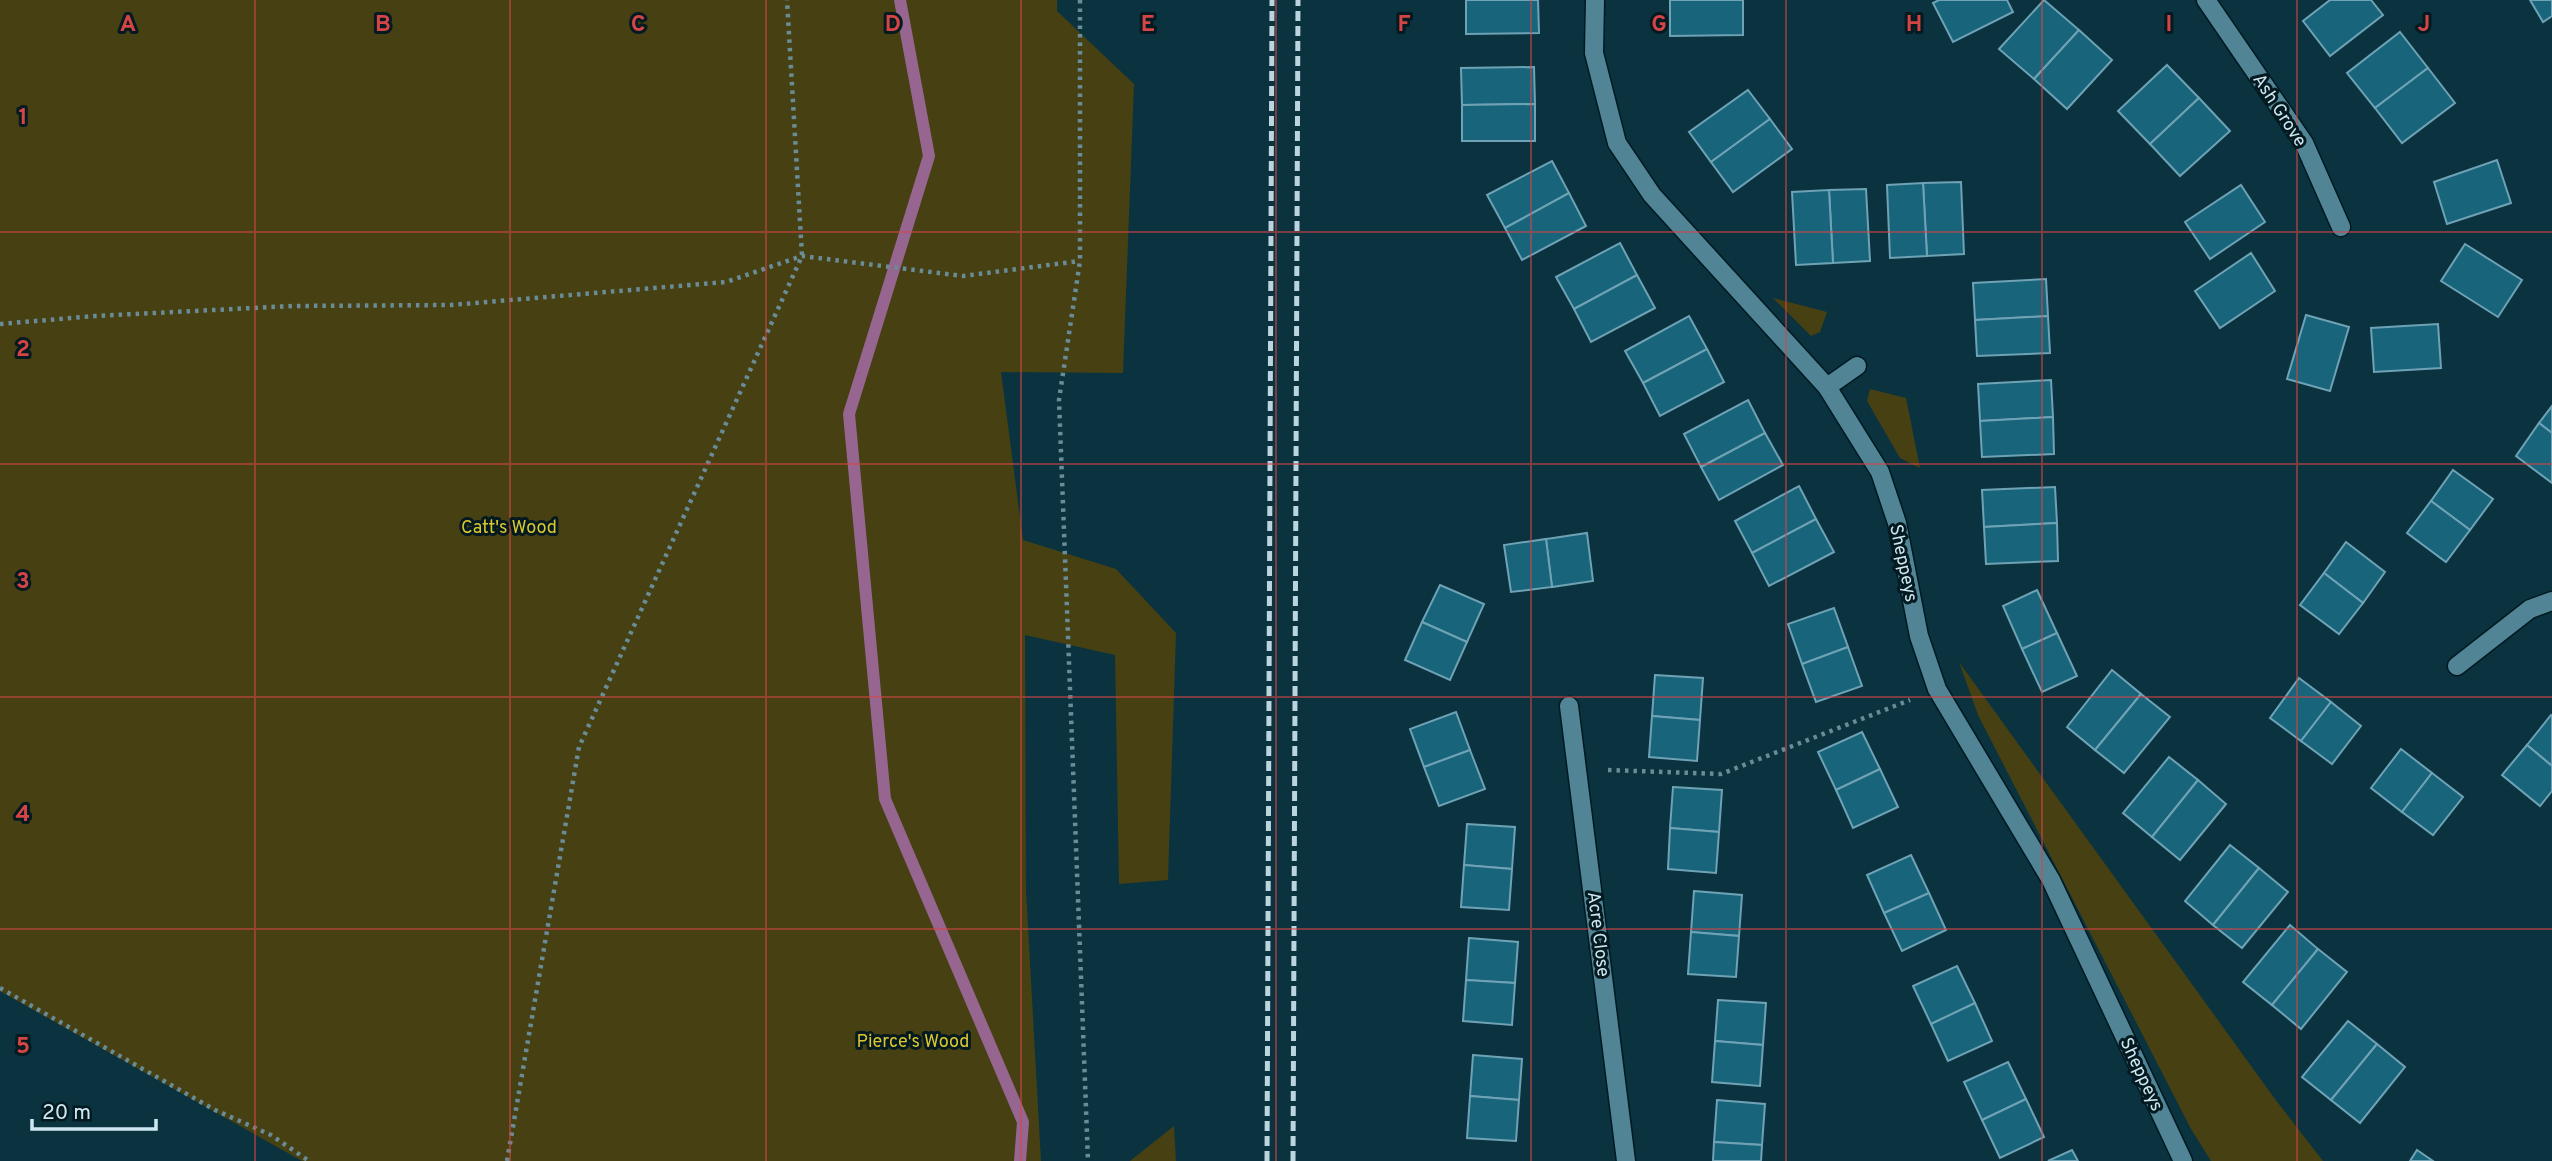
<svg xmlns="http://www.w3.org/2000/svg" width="2552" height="1161" font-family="Overpass,sans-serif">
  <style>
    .green { fill: #464012 }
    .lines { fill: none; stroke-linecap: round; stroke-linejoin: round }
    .stream { stroke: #976690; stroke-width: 12 }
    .building { fill: #18647a; stroke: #6fa2b5; stroke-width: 2 }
    .minor-casing { stroke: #001a22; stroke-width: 21 }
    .path { stroke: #6a8c97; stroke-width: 4.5; stroke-dasharray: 3.5 5; stroke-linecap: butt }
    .minor { stroke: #518495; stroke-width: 18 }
    .rail { stroke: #bad5de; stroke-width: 5; stroke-dasharray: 10 5; stroke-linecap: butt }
    .grid { fill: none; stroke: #d54546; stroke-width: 2; stroke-opacity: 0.55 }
    .labels { text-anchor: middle; stroke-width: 6; stroke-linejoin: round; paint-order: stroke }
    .street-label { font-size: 18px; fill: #cee8f1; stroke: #041920 }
    .park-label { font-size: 18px; fill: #dbc82f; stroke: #041920 }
    .grid-label { font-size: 23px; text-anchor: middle; font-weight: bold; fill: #d54546; stroke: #041920; stroke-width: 6; stroke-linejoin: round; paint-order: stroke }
  </style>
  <rect width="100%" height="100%" fill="#0a333f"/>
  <!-- green -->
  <g class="green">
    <path d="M0 0H1057V11L1134 84 1123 373 1001 372 1023 540 1116 569 1176 633 1168 880 1119 884 1115 655 1025 635 1026 890 1041 1161H302L0 991Z"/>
    <path d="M1773 298 1827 312 1820 332 1811 336Z"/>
    <path d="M1870 389 1906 398 1920 468 1900 458 1867 401Z"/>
    <path d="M1959 662 2275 1099 2323 1161H2211L2191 1129 1978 715Z"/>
    <path d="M1174 1126 1176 1161H1130Z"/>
  </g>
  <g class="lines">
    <!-- stream -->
    <path class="stream" d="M900 0 929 156 849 414 885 799 1023 1122 1020 1161"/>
  </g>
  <!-- building -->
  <g class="building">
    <path d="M1466 0H1538L1539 33 1466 34Z"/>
    <path d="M1670 0H1743V35L1670 36Z"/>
    <path d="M1939 0H2007L2013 12 1953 42 1933 3Z"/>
    <path d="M2044 0 2079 30 2034 79 1999 49Z"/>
    <path d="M2330 0H2371L2383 15 2330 56 2303 21Z"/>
    <path d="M2530 0H2552V16L2543 22Z"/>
    <path d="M2079 30 2112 60 2067 109 2034 79Z"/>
    <path d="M2400 32 2428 68 2375 108 2347 73Z"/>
    <path d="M2167 65 2199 98 2150 144 2118 111Z"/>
    <path d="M1534 67 1535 104 1462 105 1461 68Z"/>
    <path d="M2428 68 2455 103 2402 143 2375 108Z"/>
    <path d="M1748 90 1770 119 1711 162 1689 132Z"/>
    <path d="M2199 98 2230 131 2180 176 2150 144Z"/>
    <path d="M1535 104V141H1462V105Z"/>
    <path d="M1770 119 1792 149 1733 192 1711 162Z"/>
    <path d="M2497 160 2511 203 2447 224 2434 182Z"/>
    <path d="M1552 161 1569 193 1505 228 1487 195Z"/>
    <path d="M1961 182 1964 254 1927 256 1923 183Z"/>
    <path d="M1923 183 1927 256 1890 258 1887 185Z"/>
    <path d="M2241 185 2265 222 2210 259 2185 222Z"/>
    <path d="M1866 189 1870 261 1833 263 1829 190Z"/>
    <path d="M1829 190 1833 263 1796 265 1792 192Z"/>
    <path d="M1569 193 1586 226 1522 260 1505 228Z"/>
    <path d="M1620 243 1637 275 1574 309 1556 277Z"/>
    <path d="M2465 244 2522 280 2498 317 2441 281Z"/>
    <path d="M2251 253 2275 291 2220 328 2195 291Z"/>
    <path d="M1637 275 1655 308 1591 342 1574 309Z"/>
    <path d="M2046 279 2048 316 1975 320 1973 283Z"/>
    <path d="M2306 315 2349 327 2330 391 2287 379Z"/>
    <path d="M1689 316 1707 349 1643 383 1625 351Z"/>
    <path d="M2048 316 2050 353 1977 356 1975 320Z"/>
    <path d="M2438 324 2441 368 2374 372 2371 328Z"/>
    <path d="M1707 349 1724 382 1660 416 1643 383Z"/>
    <path d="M2051 380 2053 417 1980 421 1978 384Z"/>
    <path d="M1748 400 1765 433 1701 467 1684 434Z"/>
    <path d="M2552 406V433L2539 423Z"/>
    <path d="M2053 417 2054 454 1982 457 1980 421Z"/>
    <path d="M2539 423 2552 433V483L2516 456Z"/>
    <path d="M1765 433 1783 465 1719 500 1701 467Z"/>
    <path d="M2453 470 2493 499 2470 530 2431 501Z"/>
    <path d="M1799 486 1816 519 1752 553 1735 521Z"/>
    <path d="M2055 487 2057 523 1984 527 1982 490Z"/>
    <path d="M2431 501 2470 530 2446 562 2407 533Z"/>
    <path d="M1816 519 1834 552 1769 586 1752 553Z"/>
    <path d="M2057 523 2058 561 1986 564 1984 527Z"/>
    <path d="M1587 533 1593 581 1552 587 1546 539Z"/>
    <path d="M1546 539 1552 587 1511 592 1504 545Z"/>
    <path d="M2346 542 2385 572 2363 603 2324 573Z"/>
    <path d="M2324 573 2363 603 2339 634 2300 605Z"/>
    <path d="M1440 585 1484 604 1467 642 1422 622Z"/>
    <path d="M2037 590 2057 633 2022 649 2003 606Z"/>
    <path d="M1834 608 1848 647 1802 664 1788 624Z"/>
    <path d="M1422 622 1467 642 1450 680 1405 660Z"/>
    <path d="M2057 633 2077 676 2042 692 2022 649Z"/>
    <path d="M1848 647 1862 686 1816 702 1802 664Z"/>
    <path d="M2112 670 2141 694 2095 750 2067 727Z"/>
    <path d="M1655 675 1703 678 1700 720 1652 716Z"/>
    <path d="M2299 678 2331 702 2301 741 2270 718Z"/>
    <path d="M2141 694 2170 717 2124 773 2095 750Z"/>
    <path d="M2331 702 2361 726 2332 764 2301 741Z"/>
    <path d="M1456 712 1470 750 1424 767 1410 729Z"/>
    <path d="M2551 715 2552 716V766L2527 745Z"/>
    <path d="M1652 716 1700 720 1697 761 1649 757Z"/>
    <path d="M1862 732 1880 769 1836 790 1818 752Z"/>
    <path d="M2527 745 2552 766V791L2540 806 2502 775Z"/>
    <path d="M2401 749 2432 773 2402 812 2371 788Z"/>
    <path d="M1470 750 1485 789 1439 806 1424 767Z"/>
    <path d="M2169 757 2198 780 2152 837 2123 813Z"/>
    <path d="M1880 769 1898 807 1853 828 1836 790Z"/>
    <path d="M2432 773 2463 797 2433 835 2402 812Z"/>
    <path d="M2198 780 2226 804 2180 860 2152 837Z"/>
    <path d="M1673 787 1722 790 1719 832 1670 828Z"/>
    <path d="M1467 824 1515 827 1512 869 1464 865Z"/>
    <path d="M1670 828 1719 832 1716 873 1668 869Z"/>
    <path d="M2230 845 2259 868 2213 925 2185 901Z"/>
    <path d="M1911 855 1929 893 1884 913 1867 875Z"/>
    <path d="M1464 865 1512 869 1509 910 1461 907Z"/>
    <path d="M2259 868 2288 892 2242 948 2213 925Z"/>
    <path d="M1694 891 1742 895 1739 936 1691 932Z"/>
    <path d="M1929 893 1946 930 1902 951 1884 913Z"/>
    <path d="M2290 925 2318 949 2272 1005 2243 982Z"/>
    <path d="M1691 932 1739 936 1736 977 1688 974Z"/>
    <path d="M1469 938 1518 942 1515 983 1466 980Z"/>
    <path d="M2318 949 2347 972 2301 1029 2272 1005Z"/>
    <path d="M1957 966 1975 1003 1931 1024 1913 986Z"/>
    <path d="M1466 980 1515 983 1512 1025 1463 1021Z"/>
    <path d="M1718 1000 1766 1003 1763 1045 1715 1041Z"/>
    <path d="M1975 1003 1992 1041 1948 1061 1931 1024Z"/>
    <path d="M2348 1021 2377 1044 2331 1100 2302 1077Z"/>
    <path d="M1715 1041 1763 1045 1760 1086 1712 1082Z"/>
    <path d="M2377 1044 2405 1067 2360 1123 2331 1100Z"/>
    <path d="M1473 1055 1522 1059 1519 1100 1470 1096Z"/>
    <path d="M2008 1062 2026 1099 1982 1120 1964 1082Z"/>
    <path d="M1470 1096 1519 1100 1516 1141 1467 1138Z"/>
    <path d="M2026 1099 2044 1137 2000 1158 1982 1120Z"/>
    <path d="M1717 1100 1765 1104 1762 1145 1714 1142Z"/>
    <path d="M1714 1142 1762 1145 1761 1161H1713Z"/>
    <path d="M2072 1150 2078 1161H2048Z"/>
    <path d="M2417 1150 2433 1161H2410Z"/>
  </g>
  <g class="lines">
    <defs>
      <g id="minor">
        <path d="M1595 0 1594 53 1617 143 1652 195 1827 387 1880 472 1897 523 1919 636 1937 689 2051 880 2183 1161"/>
        <path d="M2206 0 2304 143 2341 227"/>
        <path d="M1827 387 1857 366"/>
        <path d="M2457 666 2530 609 2552 601"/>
        <path d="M1569 706 1626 1161"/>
      </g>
    </defs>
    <!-- minor casing -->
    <use href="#minor" class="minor-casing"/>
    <!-- path -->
    <g class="path">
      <path d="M1080 0V261L1059 400 1088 1161"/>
      <path d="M0 324 95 316 292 306 451 305 726 282 802 256 963 276 1080 261"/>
      <path d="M1608 770 1721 774 1910 700"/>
      <path d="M0 988 215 1110 271 1135 309 1161"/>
      <path d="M507 1161 579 747 802 256 787 0"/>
    </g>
    <!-- minor -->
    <use href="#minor" class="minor"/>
    <!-- rail -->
    <g class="rail">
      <path d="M1267 1161 1272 0"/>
      <path d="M1293 1161 1298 0"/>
    </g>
  </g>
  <!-- grid -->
  <path class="grid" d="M255 0V1161M510 0V1161M766 0V1161M1021 0V1161M1276 0V1161M1531 0V1161M1786 0V1161M2042 0V1161M2297 0V1161M0 232H2552M0 464H2552M0 697H2552M0 929H2552"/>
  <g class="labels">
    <!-- street labels -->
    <g class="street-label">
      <text transform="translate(2280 110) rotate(57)" y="6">Ash Grove</text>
      <text transform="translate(1904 563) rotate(78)" y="6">Sheppeys</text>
      <text transform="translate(1599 934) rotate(83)" y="6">Acre Close</text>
      <text transform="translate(2142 1074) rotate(65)" y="6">Sheppeys</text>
    </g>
    <!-- park labels -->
    <g class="park-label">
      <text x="509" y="533">Catt's Wood</text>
      <text x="913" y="1047">Pierce's Wood</text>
    </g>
  </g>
  <g class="grid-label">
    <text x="128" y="31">A</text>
    <text x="383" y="31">B</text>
    <text x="638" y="31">C</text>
    <text x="893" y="31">D</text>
    <text x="1148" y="31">E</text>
    <text x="1404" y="31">F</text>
    <text x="1659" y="31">G</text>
    <text x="1914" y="31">H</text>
    <text x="2169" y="31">I</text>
    <text x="2424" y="31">J</text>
    <text x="23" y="124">1</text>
    <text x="23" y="356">2</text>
    <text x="23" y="588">3</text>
    <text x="23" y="821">4</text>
    <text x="23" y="1053">5</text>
  </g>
  <!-- scale -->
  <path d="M32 1119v10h124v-10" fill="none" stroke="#cee8f1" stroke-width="3.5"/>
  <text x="42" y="1119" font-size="21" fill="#cee8f1" stroke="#041920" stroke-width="5" paint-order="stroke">20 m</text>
</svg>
